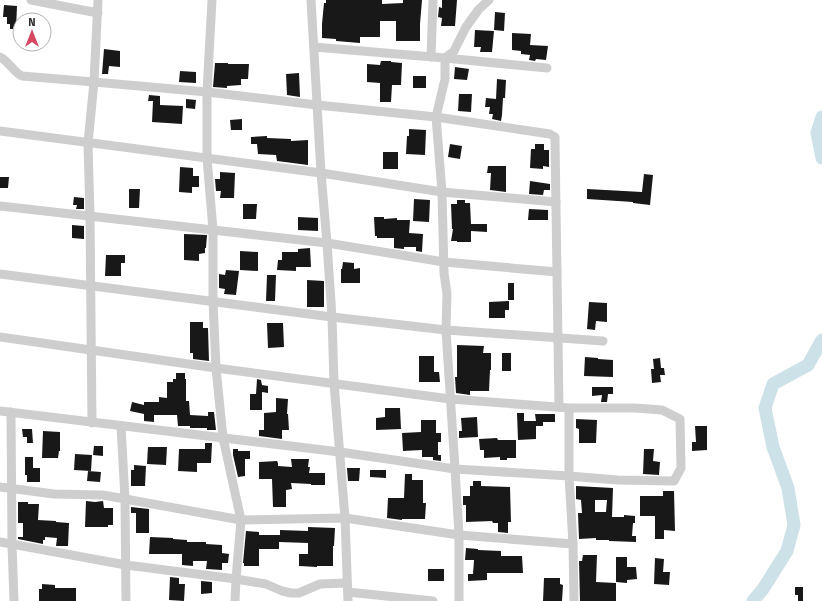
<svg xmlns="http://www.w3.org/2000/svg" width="822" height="601" font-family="'Fira Sans',sans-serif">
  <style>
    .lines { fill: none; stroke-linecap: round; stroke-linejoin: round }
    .river { stroke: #cde1e8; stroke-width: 13 }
    .building { fill: #181818; fill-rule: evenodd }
    .minor { stroke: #cecece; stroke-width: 9 }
  </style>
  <rect width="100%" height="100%" fill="#fff"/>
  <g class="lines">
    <!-- river -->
    <g class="river">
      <path d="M822 117 817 133 822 158"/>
      <path d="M753 601 763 589 787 551 794 525 788 488 773 447 765 408 773 384 808 365 822 340"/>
    </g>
  </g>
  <!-- building -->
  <g class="building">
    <path d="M326 0H382V4L403 3V0H422L420 24V41H396V21H380V37H360V43L336 41V39L322 38V24L324 3H326Z"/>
    <path d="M442 0H457L455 26H441L442 18 438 17 439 7 442 8Z"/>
    <path d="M4 5 17 6 16 29H10V24H7V17H3Z"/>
    <path d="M495 12 505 13 504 31 494 30Z"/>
    <path d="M475 30 494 31 492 52H480L481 47H474Z"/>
    <path d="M512 33 531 34 530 45 548 46 546 60 536 59 535 61 529 60 530 55 521 54V51L512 50Z"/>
    <path d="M104 49 120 51V67L109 66 108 74H102Z"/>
    <path d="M381 61H391V62L402 63 401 85H392L391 102H380V83L367 82V64L380 65Z"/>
    <path d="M215 63H228V64H249L248 79H241V85L227 86V88L213 87Z"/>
    <path d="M455 67 469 69 467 80 454 79Z"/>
    <path d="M180 71 196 72V83L179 82Z"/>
    <path d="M299 73 300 97 287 95 286 74Z"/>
    <rect x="413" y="76" width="13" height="12"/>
    <path d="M497 79 506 80 505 98H503L502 115 501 121 492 119 493 114H489L490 107H485L486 98 496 99Z"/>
    <path d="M459 94H472L471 112 458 111Z"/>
    <path d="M149 95 160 96V105L183 106 182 124 152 122 153 101H148Z"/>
    <path d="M186 99 196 100 195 109 186 108Z"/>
    <path d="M242 119V130H231L230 120Z"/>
    <path d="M409 129 426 130 425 155 406 154 407 136H409Z"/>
    <path d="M267 136V138L291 139V141L308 140V165L277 161 276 155 258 154 257 144H251V137Z"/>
    <path d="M450 144 462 146 460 159 448 157Z"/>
    <path d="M535 144H544V150H549V167L543 166V169L530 168 531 149H535Z"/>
    <rect x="383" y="152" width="15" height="17"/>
    <path d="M488 166H506V192L490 190 491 173H487Z"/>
    <path d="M180 167 193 168V176H199V187H192V193L179 192Z"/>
    <path d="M220 172 235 173 234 198H220L221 191H216L215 179H220Z"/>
    <path d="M644 174 653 175 650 205 633 203V202L587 199V189L642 192Z"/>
    <path d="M0 177H9L8 188H0Z"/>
    <path d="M530 181 550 184V190H544L543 195 529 194Z"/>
    <path d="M129 189H140L139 208H129Z"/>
    <path d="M74 197 84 198V209H76L77 205H73Z"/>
    <path d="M414 199 430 200 429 222 413 221Z"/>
    <path d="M457 200H465V203H470L471 224H487V232L471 231V242H457V241H451L453 229H452L451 204H457Z"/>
    <path d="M243 204H257L256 219H243Z"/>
    <path d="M529 209 548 210V220H528Z"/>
    <path d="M298 217 318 218V231L298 230Z"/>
    <path d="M374 217H384V219L397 218V220H410L409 233 423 234 422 252 416 251V247H404V249L394 248V238H377V236H375Z"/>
    <path d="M72 225 84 226V239L72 238Z"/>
    <path d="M184 234 207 235 206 248H205V253L199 254V261L184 260Z"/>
    <path d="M310 248 311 267H296V271L277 270 278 260H282V252H298V249Z"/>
    <path d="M240 251 258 252V271L240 270Z"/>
    <path d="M106 255H125V263H121V276H105Z"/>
    <path d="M343 262 354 263V269L360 268V283H341V269H342Z"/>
    <path d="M226 270 239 271 236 295 224 294 225 289 219 288V274L225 275Z"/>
    <path d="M267 275H276L275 301H266Z"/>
    <path d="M307 280 324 281V307H307Z"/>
    <rect x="508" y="283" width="6" height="17"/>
    <path d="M509 301V310H505V318H489V302Z"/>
    <path d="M589 302 607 303V322L596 321 595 330 587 329Z"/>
    <path d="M190 322H203V328H208L209 361 193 359V353H190Z"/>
    <path d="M267 323H283L284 347 268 348Z"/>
    <path d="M457 345 484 346 483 353H491V370H490L489 391H470V395L456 393 455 377H457Z"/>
    <rect x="502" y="353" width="9" height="18"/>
    <path d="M419 356H434V372H439L440 382H419Z"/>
    <path d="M585 357 598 358V359L613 360V377L584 376Z"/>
    <path d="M660 358 661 368H664L665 375H660L661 382 652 383 651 369H654L653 359Z"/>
    <path d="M176 373H185V379H186V401H189L190 415 208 416V412H214L216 430H207V428H190V426H178L177 415H154V422L144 421V414L130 411 132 402 144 405V402H159V397L167 398V382H173V379H176Z"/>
    <path d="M257 379 261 380 262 385 268 386V393L262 392V410H250V394H256Z"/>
    <path d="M592 387H613V394H608L607 402H601L602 395 592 396Z"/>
    <path d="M276 398 288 399 287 414H288L289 430H282V439L259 436V430H264V413L276 412Z"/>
    <path d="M385 408H400L401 429 376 430V418L385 417Z"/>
    <path d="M517 413H524V421H536L535 414H555V422H543V426H536V439L518 440Z"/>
    <path d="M477 417 478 437 459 438V431H462L461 418Z"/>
    <path d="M576 419 597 420 596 443H579V429L576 428Z"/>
    <path d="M421 420H436V433H441V442H438V455H441V461L433 460V457H422V450L403 451 402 433 421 432Z"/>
    <path d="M695 426H707V450L692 451V442H696Z"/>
    <path d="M22 429H32L33 443H27V437H23Z"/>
    <path d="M43 431 60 432V451H59L58 458H42Z"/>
    <path d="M497 438 498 440H516V458H507V460H500V457L484 458V450H480L479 439Z"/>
    <path d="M205 443H212L211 463H197V472L178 471 179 449H205Z"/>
    <path d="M94 446H103V456L93 455Z"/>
    <path d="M148 447H167L166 465 147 464Z"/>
    <path d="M233 449H238V451H250V459H245V476L238 477 233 455Z"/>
    <path d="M644 449H654L653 461 660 462 659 475 643 474Z"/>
    <path d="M75 454 92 455 91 471 74 470Z"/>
    <path d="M25 457H33V468H40V482H27V475H25Z"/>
    <path d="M291 459H309L308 467H310L309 473H325V485H311V484L291 483 292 489 286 490V507H273L272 479H259V462L277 461 278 463V466L292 467Z"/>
    <path d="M134 465 146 466 145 486H131V470H134Z"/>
    <path d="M347 468H360L359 481H348Z"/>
    <path d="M370 470H386V478L370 477Z"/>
    <path d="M88 471 101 472 100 482 87 481Z"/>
    <path d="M405 474H412V480H423V503H426L425 519H402V520L387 518 388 498H404Z"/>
    <path d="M473 481H481V486L510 487 511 522H508V533L498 532V523H493L492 521 466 522V505H463V496H470V486H473Z"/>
    <path d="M576 486 613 488 612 517H624V515L635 516V523H633L632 536H636V542L609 541V540H596V538L579 539 578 513H582L581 500 576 499ZM595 500H607L606 512H595Z"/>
    <path d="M663 491H674L675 531 664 530V539H655V516H640V496H663Z"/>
    <path d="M86 501 95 502 103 501 104 508H113V525H108V527H85Z"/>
    <path d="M18 502H28V504H39L38 520 56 521V522L69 523 68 546H56L57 538 45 537V540H43V544L18 539V537H23V523H18Z"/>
    <path d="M131 507 149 509V533H136V513H131Z"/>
    <path d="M308 527 335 528 334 546H333V566H317V567L299 566V554H308V543L279 542V549H259V566H244V563H243L246 531 259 532V535H280V530L308 531Z"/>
    <path d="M150 537 173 538V539L187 540V542H206V544L222 545V553L229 554 228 563H222V570L206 569 207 561H193V566L182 565V554H149Z"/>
    <path d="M466 548 478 549V550L501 551V556H522L523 573H487V580L468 581V574H473L474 560H465Z"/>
    <path d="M583 555H597L596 582 616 583V601H580L579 561H582Z"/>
    <path d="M616 557H627V567H636L637 579 627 580V583L616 582Z"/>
    <path d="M655 558 664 559 663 572H670L669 585 654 584Z"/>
    <rect x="428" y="569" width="16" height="12"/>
    <path d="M170 577 179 578V584H185L184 601 169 600Z"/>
    <path d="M544 578H560V584L563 585 562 601H543Z"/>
    <path d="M201 581 212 582V593L201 594Z"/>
    <path d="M42 584 55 585V588H76V601H39V589H42Z"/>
    <path d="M795 587H803V601H798V595H795Z"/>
  </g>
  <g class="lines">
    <!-- minor -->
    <g class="minor">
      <path d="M31 0 98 13"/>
      <path d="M212 0 207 92V158L213 230V301L216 368 223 438 241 520 236 579 235 601"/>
      <path d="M311 0 321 173 327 243 332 317 334 383 345 518 348 601"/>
      <path d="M314 47 445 58 547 68"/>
      <path d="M0 57C9 61 13 72 22 76L94 82 207 92 317 105 436 117 550 134 555 137V141L559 407"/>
      <path d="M431 57 433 0"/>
      <path d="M0 131 321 173 442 192 556 202"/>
      <path d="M0 206 213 230 327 243 444 262 557 272"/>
      <path d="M0 274 332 317 446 330 603 341"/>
      <path d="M0 337 91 350 216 368 450 399 569 408H635L662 410 680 419 681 468 674 481 617 480 569 476V408"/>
      <path d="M0 411 340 452 455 469 569 476 573 544 574 601"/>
      <path d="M11 412 12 544 14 601"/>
      <path d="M92 423 90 216 88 143 94 82 98 0"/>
      <path d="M121 426 125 499 126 601"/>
      <path d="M0 487 54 494 103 495 241 520 345 518 459 535 573 544"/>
      <path d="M0 542 126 565 236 579 266 584 282 591 291 593H299L320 584 347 583"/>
      <path d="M348 592 433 601"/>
      <path d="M459 601V535L455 469 446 330 447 294 444 273 442 192 436 117 445 79V58L454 51 466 27 479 9 489 0"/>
    </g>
  </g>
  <!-- north arrow -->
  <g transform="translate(32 32)"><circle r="19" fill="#ffffff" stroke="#adadad"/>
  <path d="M0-3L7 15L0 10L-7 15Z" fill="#d44862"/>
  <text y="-6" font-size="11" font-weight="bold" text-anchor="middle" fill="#313131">N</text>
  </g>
</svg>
